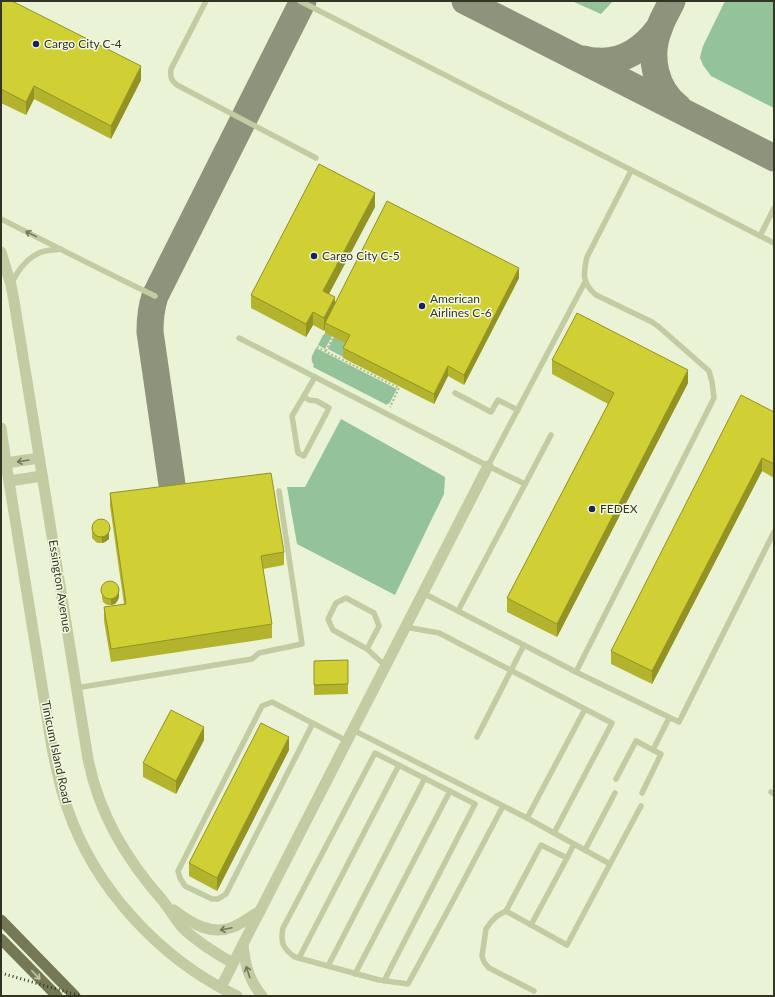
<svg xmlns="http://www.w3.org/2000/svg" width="775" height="997" font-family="Lato,sans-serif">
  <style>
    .green { fill: #94c299 }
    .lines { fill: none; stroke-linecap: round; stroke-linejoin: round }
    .taxiway { stroke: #8e947c; stroke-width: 27 }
    .path { stroke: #afb78b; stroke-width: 2; stroke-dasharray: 2 2; stroke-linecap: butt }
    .service { stroke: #c2cba1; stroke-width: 5.5 }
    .minor { stroke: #c2cba1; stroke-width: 11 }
    .tertiary { stroke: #c2cba1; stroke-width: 11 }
    .primary { stroke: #757854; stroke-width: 11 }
    .rail { stroke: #333524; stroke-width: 3; stroke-dasharray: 1 3; stroke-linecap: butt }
    .wall { fill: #b3b32e }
    .shaded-wall { fill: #929225 }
    .building { fill: #d0d035; stroke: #929225 }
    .oneway { stroke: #73785c }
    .oneway2 { stroke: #c1c6a9 }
    .poi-dot { fill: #172359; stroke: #f3fae1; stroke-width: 1.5 }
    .labels { text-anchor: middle; stroke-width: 3; stroke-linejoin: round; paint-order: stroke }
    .poi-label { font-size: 12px; fill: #333524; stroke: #f3fae1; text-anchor: start }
    .street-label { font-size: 12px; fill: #333524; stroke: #f3fae1 }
  </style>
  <rect width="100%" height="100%" fill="#eaf3d5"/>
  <!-- green -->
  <g class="green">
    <path d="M572 1H613L601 14Z"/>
    <path d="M725 1H774V108L711 76 703 65 700 58 701 53 703 46Z"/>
    <path d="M325 333 332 336 325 349 318 345 323 335H324Z"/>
    <path d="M334 337 350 345 343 357 328 349Z"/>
    <path d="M316 348 397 389 389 404 388 403 387 405 313 367 314 365C309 359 313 354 316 348Z"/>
    <path d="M341 419 445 477 444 494 395 595 297 544 287 487H305Z"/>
  </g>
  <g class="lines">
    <!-- taxiway -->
    <g class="taxiway">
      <path d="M465 1 774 158"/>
      <path d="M672 1C668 10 662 19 659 29 648 56 655 89 678 107"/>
      <path d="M584 59C588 60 593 61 597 61 623 63 644 48 659 28"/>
      <path d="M174 498 150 332C150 319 151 308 155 296L303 1"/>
    </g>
    <!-- path -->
    <g class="path">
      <path d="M317 347 399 388 390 407"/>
      <path d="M326 351 333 337"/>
    </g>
    <!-- service -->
    <g class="service">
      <path d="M206 1 171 69C170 77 171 80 177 85L316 158"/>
      <path d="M300 1 774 243"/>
      <path d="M1 219C52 245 103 271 155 296"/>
      <path d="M760 236 774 208"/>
      <path d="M11 284C18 270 28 255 45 251 50 250 56 250 61 249"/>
      <path d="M239 338 488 466 585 282"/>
      <path d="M455 393 491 412 498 400 518 410"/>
      <path d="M304 397 309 400 317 401 329 408 304 456 298 453 292 416 315 377"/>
      <path d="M488 466 525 484"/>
      <path d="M423 593 576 672 679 722 774 532"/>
      <path d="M458 611 551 435"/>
      <path d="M367 649 379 626 374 613 346 598 336 603 328 619 333 630 367 649 380 661 386 665"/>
      <path d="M576 672 714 398 712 382 709 371 659 327 652 322 596 295C582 283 583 274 587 257L631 171"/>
      <path d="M76 688 252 659 259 653 302 644 279 491"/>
      <path d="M313 723 226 894 218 899H212L185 886 180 878 178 871 262 706 272 702 347 741"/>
      <path d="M353 730 527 818 585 709 439 633 405 627"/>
      <path d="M477 737 524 645"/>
      <path d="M616 779 636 741 653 750 669 718"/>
      <path d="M771 792 774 794"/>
      <path d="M642 793 661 754 653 750"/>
      <path d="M527 818 610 864 641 806"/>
      <path d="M554 833 612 723 585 709"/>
      <path d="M574 844 567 858 541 845 506 911 567 945 610 864"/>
      <path d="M585 850 615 793"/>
      <path d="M506 911 497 916 491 922 486 929 482 956 484 962 489 968 534 991"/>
      <path d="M531 925 567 858"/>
      <path d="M299 958 399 765"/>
      <path d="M328 966 425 778"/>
      <path d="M355 974 450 791"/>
      <path d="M384 981 475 804 375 753 283 928C280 942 283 949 295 957L379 980 408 984 455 897 503 806"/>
    </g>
    <!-- minor -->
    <g class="minor">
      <path d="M1 252 11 285 14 301 88 759C99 814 126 859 163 901 169 909 175 918 181 926 193 939 218 955 233 963"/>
      <path d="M1 428 6 463 39 458"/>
      <path d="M9 481 42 476"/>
      <path d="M174 910C191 923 211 936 233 927 243 923 251 916 260 911"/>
      <path d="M221 987 488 466"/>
    </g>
    <!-- tertiary -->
    <g class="tertiary">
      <path d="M1 464 6 463 52 748C56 768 60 788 67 807 94 888 160 959 237 996"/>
      <path d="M243 945C245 965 249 980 262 996"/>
    </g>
    <!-- primary -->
    <g class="primary">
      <path d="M1 920 75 996"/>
      <path d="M1 939 57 996"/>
    </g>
    <!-- rail -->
    <path class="rail" d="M1 973 81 996"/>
  </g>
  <!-- wall -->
  <g class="wall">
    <path d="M1 1 141 80 111 139 34 99 26 115 1 103Z"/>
    <path d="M375 207 329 294 335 304 519 278 464 385 448 376 434 404 343 358V348L345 343 325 333V329L324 331 313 325 306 337 251 308V295Z"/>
    <path d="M552 360 688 383 557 637 507 612V598L608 404 552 374Z"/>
    <path d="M774 412V478L762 471 652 684 611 664V651Z"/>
    <path d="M110 493 284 552V565L263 569 272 624V638L111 662 104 621V607L124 604 110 506Z"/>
    <path d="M92 525 109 536V539L105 542 102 543H98L96 542 92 538Z"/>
    <path d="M102 587 119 597 118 600 115 604 111 605H107L103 602 102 598Z"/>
    <path d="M348 660V694L314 695V661Z"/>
    <path d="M204 740 176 794 143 777V763Z"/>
    <path d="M289 750 217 891 189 876V863Z"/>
  </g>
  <!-- shaded-wall -->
  <g class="shaded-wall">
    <path d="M141 66V80L111 139V126Z"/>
    <path d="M34 86V99L26 115V102Z"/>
    <path d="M375 193V207L323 305V291Z"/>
    <path d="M519 268V278L464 385V375Z"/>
    <path d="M335 297V311L325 323V329L324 331V318Z"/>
    <path d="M313 312V325L306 337V324Z"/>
    <path d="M448 366V376L434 404V394Z"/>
    <path d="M688 370V383L557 637V624Z"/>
    <path d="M762 458V471L652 684V671Z"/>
    <path d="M109 529V539L105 542 102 543V537Z"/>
    <path d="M119 591V597L118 600 115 604 111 605V598Z"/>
    <path d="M204 727V740L176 794V781Z"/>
    <path d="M289 737V750L217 891V878Z"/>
  </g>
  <!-- building -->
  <g class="building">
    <path d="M1 1H12L141 66 111 126 34 86 26 102 1 89Z"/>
    <path d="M319 164 375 193 323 291 335 297 324 318 313 312 306 324 251 295Z"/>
    <path d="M387 201 519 268 464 375 448 366 434 394 343 348 350 335 325 323Z"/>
    <path d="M577 313 688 370 557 624 507 598 614 393 552 360Z"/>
    <path d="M741 395 774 412V464L762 458 652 671 611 651Z"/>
    <path d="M271 473 284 552 261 556 272 624 111 649 104 607 126 604 110 493Z"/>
    <circle cx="101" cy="528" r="9"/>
    <circle cx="110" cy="590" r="9"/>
    <path d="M348 660V684L314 685V661Z"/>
    <path d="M171 710 204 727 176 781 143 763Z"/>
    <path d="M261 723 289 737 217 878 189 863Z"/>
  </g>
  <!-- one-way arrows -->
  <defs><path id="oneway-shaft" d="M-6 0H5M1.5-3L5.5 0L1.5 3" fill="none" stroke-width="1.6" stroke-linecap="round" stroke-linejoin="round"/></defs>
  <g class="oneway">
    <use href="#oneway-shaft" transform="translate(31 234) rotate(-154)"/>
    <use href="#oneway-shaft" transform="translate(23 461) rotate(171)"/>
    <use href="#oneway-shaft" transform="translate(226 929) rotate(168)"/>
    <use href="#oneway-shaft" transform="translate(248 972) rotate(-108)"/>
  </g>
  <use class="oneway2" href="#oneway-shaft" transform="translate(36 975) rotate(46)"/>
  <!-- markers -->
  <g class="poi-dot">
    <circle cx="36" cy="44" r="4"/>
    <circle cx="314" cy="256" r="4"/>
    <circle cx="422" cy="306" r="4"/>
    <circle cx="592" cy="509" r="4"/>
  </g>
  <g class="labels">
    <!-- poi labels -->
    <g class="poi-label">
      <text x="44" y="48">Cargo City C-4</text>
      <text x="322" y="260">Cargo City C-5</text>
      <text x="430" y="303">American<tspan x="430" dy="14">Airlines C-6</tspan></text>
      <text x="600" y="513">FEDEX</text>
    </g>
    <!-- street labels -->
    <g class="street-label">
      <text transform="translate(60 586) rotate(81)" y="4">Essington Avenue</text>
      <text transform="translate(56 752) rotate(78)" y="4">Tinicum Island Road</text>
    </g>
  </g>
  <!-- border -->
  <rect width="775" height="997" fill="none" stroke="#333524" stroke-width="4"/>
</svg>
